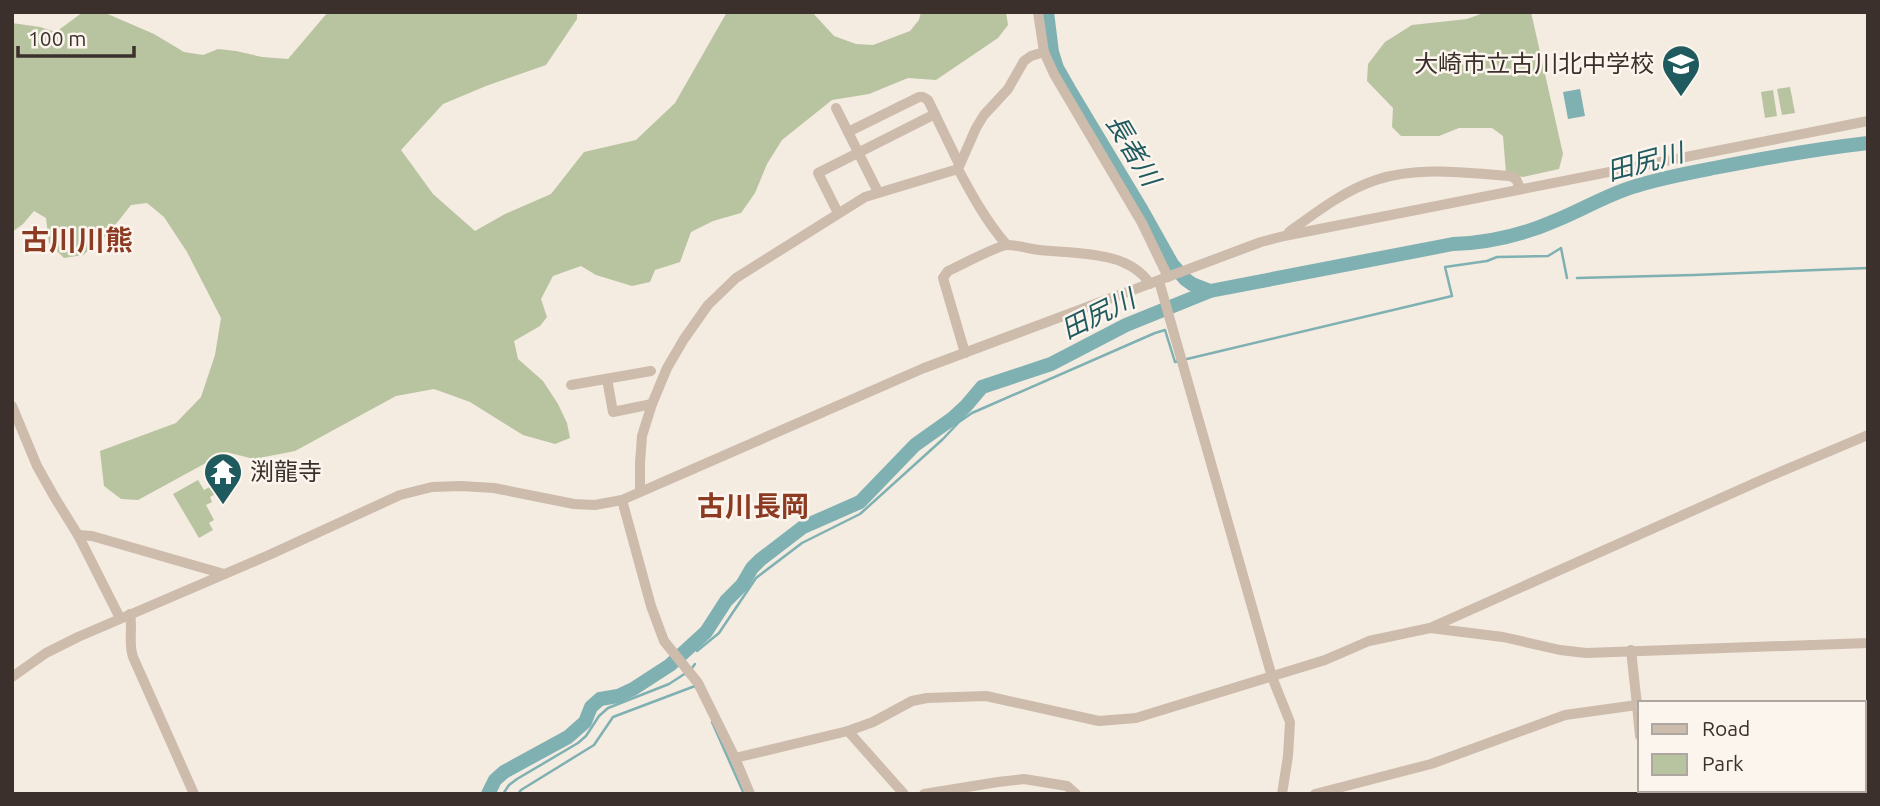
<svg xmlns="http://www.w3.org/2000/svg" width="1880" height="806" font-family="Ubuntu,'Noto Sans JP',sans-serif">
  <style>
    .green { fill: #b8c4a0 }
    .water { fill: #7fb0b2 }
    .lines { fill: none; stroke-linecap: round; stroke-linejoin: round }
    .stream { stroke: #7fb0b2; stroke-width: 2.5 }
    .river { stroke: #7fb0b2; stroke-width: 14 }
    .minor { stroke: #cdbbac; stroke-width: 10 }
    .labels { text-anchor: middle; stroke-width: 5; stroke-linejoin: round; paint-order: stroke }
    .poi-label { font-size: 24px; fill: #3b302b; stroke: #fbf5ee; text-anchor: end }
    .water-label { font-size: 26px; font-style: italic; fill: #1f5a5e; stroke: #fbf5ee }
    .quarter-label { font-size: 28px; font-weight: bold; fill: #8c3b22; stroke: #fbf5ee }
  </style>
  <rect width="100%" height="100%" fill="#f4ebe1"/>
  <!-- green -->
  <g class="green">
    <path d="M83 12H103L154 34 184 52 203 55 218 49 236 51 262 57 288 59 328 12H577V19L546 65 486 86 443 104 401 150 433 194 475 231 505 214 551 194 584 152 636 140 675 103 727 12H812L834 36 856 44 873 45 910 31 919 20 921 12H1006L1008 25 998 38 936 80 908 78 869 94 832 100 782 140 767 164 755 193 741 213 713 221 691 232 680 262 655 270 650 282 632 286 596 275 581 266 553 276 541 299 547 317 540 326 514 341 518 359 543 381 558 404 567 423 570 438 555 444 523 435 470 402 434 389 396 396 295 451 254 459 226 452 138 500 121 499 104 486 100 451 176 423 201 397 215 355 221 318 187 252 164 217 147 203 131 205 108 234 83 255 64 258 49 243 46 218 34 211 23 224 12 232V23L40 27 56 32Z"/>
    <path d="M1486 12H1531L1563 154 1559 169 1523 177 1506 173 1503 136 1492 128H1459L1439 136H1401L1392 127 1393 108 1367 81 1368 64 1385 42 1412 25 1467 19Z"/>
    <path d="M1790 87 1795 113 1782 115 1777 89Z"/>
    <path d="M1773 90 1777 116 1765 118 1761 92Z"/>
    <path d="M228 477 232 485 210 497 212 502 206 505 214 520 209 523 213 530 199 538 173 494 198 480 204 490Z"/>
  </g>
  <!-- water -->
  <path class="water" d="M1580 89 1585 116 1568 119 1563 92Z"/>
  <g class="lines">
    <!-- stream -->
    <g class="stream">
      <path d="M1577 278 1694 275 1868 268"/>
      <path d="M1187 359 1452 296 1445 267 1487 261 1497 257 1548 256 1561 248 1567 278"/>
      <path d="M697 651 719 633 756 578 802 543 860 514 943 439 959 422 972 413 1155 333 1165 330 1175 362 1179 361"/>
      <path d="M692 668 695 664"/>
      <path d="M712 722 744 794"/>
      <path d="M503 794 509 785 517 779 578 743 586 736 599 716 608 708 669 684 686 673"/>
      <path d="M518 794 521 790 594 745 613 717 695 686 696 688"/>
    </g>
    <!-- river -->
    <g class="river">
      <path d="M1047 12 1052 52 1057 68 1069 89 1140 207 1172 264 1185 279 1192 284 1210 291"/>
      <path d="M488 794 495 780 504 772 568 737 585 722 591 707 600 699 618 696 633 689 670 665 706 632 726 601 742 585 752 568 760 560 803 527 860 502 915 445 953 418 966 406 982 387 1051 364 1126 325 1210 291 1453 244C1489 243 1525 234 1557 220 1584 209 1608 194 1636 186 1661 178 1688 173 1714 168 1765 158 1816 149 1868 143"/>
    </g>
    <!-- minor -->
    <g class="minor">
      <path d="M1038 12 1044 52 1054 74 1142 223 1168 277"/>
      <path d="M836 108 878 192"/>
      <path d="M848 132 919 97H923L928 100 959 164"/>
      <path d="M838 213 818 173 935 114"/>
      <path d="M1289 232C1315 213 1345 190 1376 180 1418 166 1467 173 1510 176L1516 179 1520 188"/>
      <path d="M1006 244C986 221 972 195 958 169L976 128 984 115 1008 89 1024 61 1031 56 1044 52"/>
      <path d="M1159 281 1272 677 1290 722 1288 756 1282 794"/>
      <path d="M965 353 943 278 948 271C959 266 999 245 1007 245 1018 245 1029 249 1040 250 1076 254 1128 250 1150 284"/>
      <path d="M607 379 613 412 652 404"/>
      <path d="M571 385 651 371"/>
      <path d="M12 406 37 466 55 498 78 535 120 618"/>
      <path d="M640 492V463L642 436 652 404 667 368 684 339 708 305 736 278 865 197 958 169"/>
      <path d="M622 500 651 606 664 641 698 683 735 758 750 794"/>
      <path d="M78 535 92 536 224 574"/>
      <path d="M130 614C133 629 128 642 133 657L194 794"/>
      <path d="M1430 628 1503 637 1560 650 1586 653 1868 643"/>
      <path d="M12 677 46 653 78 637 269 555 400 495 432 487 461 486 494 488 574 504 595 505 622 500 924 368 1261 242 1284 236 1868 121"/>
      <path d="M1637 705 1640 736"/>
      <path d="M848 731 904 794"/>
      <path d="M735 758 848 731 873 722 912 701 927 698 986 696 1099 721 1136 718 1325 660 1369 641 1430 628 1766 478 1868 435"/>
      <path d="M1646 790 1647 794"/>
      <path d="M924 794 998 782 1024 779 1067 786 1076 794"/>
      <path d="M1315 794 1431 764 1565 715 1637 705 1631 650"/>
    </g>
  </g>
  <!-- icons -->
  <defs>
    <symbol id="school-pin" viewBox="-11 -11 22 30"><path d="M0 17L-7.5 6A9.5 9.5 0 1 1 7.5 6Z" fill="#1f5a5e" stroke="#fbf5ee"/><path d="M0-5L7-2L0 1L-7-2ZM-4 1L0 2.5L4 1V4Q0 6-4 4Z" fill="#fff"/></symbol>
    <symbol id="temple-pin" viewBox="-11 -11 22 30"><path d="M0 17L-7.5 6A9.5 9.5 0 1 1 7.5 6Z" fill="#1f5a5e" stroke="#fbf5ee"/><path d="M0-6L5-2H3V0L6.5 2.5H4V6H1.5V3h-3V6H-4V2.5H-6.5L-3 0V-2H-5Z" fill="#fff"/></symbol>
  </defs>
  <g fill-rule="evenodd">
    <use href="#school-pin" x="1659" y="42" width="44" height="60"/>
    <use href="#temple-pin" x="201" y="450" width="44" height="60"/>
  </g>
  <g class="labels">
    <!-- poi labels -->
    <g class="poi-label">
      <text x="1654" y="72">大崎市立古川北中学校</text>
      <text x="250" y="480" text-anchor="start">渕龍寺</text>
    </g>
    <!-- water labels -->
    <g class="water-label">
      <text transform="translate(1133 150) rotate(59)" y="9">長者川</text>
      <text transform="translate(1645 162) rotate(-15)" y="9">田尻川</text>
      <text transform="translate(1098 314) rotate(-26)" y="9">田尻川</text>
    </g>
    <!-- quarter labels -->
    <g class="quarter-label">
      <text x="77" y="250">古川川熊</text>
      <text x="753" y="516">古川長岡</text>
    </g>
  </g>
  <!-- border -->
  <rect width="1880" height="806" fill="none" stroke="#3b302b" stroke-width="28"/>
  <!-- legend -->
  <rect x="1638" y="701" width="228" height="91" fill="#fbf5ee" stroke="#aea6a0" stroke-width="2"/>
  <rect x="1652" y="724" width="35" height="10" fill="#cdbbac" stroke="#aea6a0" stroke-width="2"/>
  <text x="1702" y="736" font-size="21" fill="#3b302b">Road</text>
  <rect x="1652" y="754" width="35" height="21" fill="#b8c4a0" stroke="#aea6a0" stroke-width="2"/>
  <text x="1702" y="771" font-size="21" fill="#3b302b">Park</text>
  <!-- scale -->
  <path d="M18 46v10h116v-10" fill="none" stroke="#3b302b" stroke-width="3.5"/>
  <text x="28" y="46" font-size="21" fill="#3b302b" stroke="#fbf5ee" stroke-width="5" paint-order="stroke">100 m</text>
</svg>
